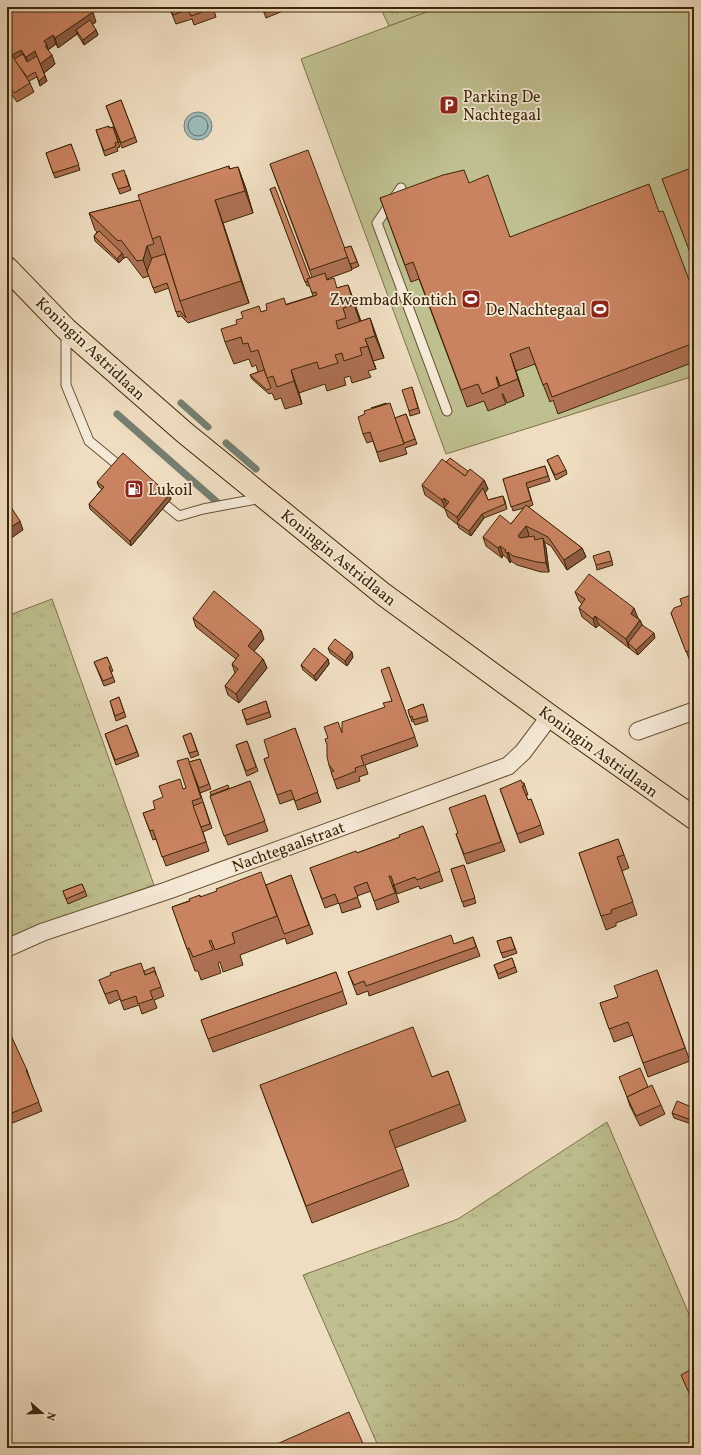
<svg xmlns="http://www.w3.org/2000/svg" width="701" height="1455" font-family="Vollkorn,serif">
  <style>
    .grass { fill: url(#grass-tufts); stroke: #7e724a }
    .forest { fill: url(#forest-crowns); stroke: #7e724a }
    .park { fill: #bfbf8f; stroke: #7e724a }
    .water { fill: #9cbab9; stroke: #767f71 }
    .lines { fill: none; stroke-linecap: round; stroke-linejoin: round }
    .shore { stroke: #6c705f; stroke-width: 1 }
    .stream { stroke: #767f71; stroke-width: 7 }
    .lane-casing { stroke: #695434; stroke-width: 11 }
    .street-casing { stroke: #695434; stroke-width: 19 }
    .primary-casing { stroke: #3c2605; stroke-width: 24 }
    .lane { stroke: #f5e9d7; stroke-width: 9 }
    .street { stroke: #f5e9d7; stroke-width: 17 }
    .primary { stroke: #efddc1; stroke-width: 22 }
    .wall { fill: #ae7153; stroke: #3c2605 }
    .shaded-wall { fill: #8d5c44; stroke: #3c2605 }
    .building { fill: #ca8361; stroke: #3c2605 }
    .labels { text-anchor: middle; stroke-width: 3.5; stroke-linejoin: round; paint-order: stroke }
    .poi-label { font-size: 16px; fill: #3c2605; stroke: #f5e9d7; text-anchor: start }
    .street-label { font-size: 16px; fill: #3c2605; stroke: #f5e9d7 }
  </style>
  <defs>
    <pattern id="grass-tufts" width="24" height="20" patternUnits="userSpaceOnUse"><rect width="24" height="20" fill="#bfbf8f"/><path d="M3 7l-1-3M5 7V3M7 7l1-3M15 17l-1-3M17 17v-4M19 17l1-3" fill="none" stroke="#a5a47a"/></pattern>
    <pattern id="forest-crowns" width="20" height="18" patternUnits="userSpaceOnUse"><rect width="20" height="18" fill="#bfbf8f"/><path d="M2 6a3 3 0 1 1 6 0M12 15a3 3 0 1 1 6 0" fill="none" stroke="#a5a47a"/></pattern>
  </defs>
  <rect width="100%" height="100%" fill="#efddc1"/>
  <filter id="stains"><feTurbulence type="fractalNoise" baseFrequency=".005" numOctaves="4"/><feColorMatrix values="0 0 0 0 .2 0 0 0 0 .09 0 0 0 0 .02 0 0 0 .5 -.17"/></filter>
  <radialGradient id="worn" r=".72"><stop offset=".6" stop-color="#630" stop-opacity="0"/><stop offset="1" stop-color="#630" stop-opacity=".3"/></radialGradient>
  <!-- grass -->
  <g class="grass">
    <path d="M52 599 154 885 7 938V616Z"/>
    <path d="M607 1122 694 1326V1448H379L303 1275 458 1219Z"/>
  </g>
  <!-- forest -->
  <path class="forest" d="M380 7H440L389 26Z"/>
  <!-- park -->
  <path class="park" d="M440 7H694V376L446 454 301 59Z"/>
  <!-- water -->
  <circle class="water" cx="198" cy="126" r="14"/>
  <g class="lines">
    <!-- shore -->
    <circle class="shore" cx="198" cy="126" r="10"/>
    <!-- stream -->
    <g class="stream">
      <path d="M181 403 208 427"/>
      <path d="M117 414 218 503"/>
      <path d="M226 443 256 469"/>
    </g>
    <defs>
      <g id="lane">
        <path d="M401 188 377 223 447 411"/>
        <path d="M66 332V385L89 441 123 469"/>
        <path d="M157 498 179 516 203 509 262 498"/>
      </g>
      <g id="street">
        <path d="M638 731 694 711"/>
        <path d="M7 948 43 932 169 890 508 766 523 752 550 716"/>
      </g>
      <path id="primary" d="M7 268 66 329 185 433 383 594 550 716 694 818"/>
    </defs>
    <!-- lane casing -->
    <use href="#lane" class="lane-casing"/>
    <!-- street casing -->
    <use href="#street" class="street-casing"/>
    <!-- primary casing -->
    <use href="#primary" class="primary-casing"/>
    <!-- lane -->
    <use href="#lane" class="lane"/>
    <!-- street -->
    <use href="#street" class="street"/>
    <!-- primary -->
    <use href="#primary" class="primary"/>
  </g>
  <!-- wall -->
  <g class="wall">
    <path d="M169 7H213L216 17 194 25 192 19 176 24Z"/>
    <path d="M262 7H282L283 11 266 18Z"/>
    <path d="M7 9 96 22 92 24 96 30 98 35 84 45 77 34 58 48 56 44 48 50 55 64 44 73 47 81 40 86 37 77 29 81 34 92 17 102 9 91 7 92Z"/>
    <path d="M121 100 137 142 122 148 106 106Z"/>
    <path d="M113 127 120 147 117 148 118 151 105 156 96 130 109 128Z"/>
    <path d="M71 144 80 170 55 178 46 153Z"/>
    <path d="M270 164 344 248 351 246 359 266 352 269 348 258 352 270 327 279 337 288 348 285 361 321 370 318 384 358 373 361 376 369 368 371 371 377 352 383 350 376 344 378 346 385 327 391 325 384 299 393 302 404 285 409 281 398 275 400 272 393 269 394 252 379 250 375 258 372 256 365 252 367 249 359 234 364 225 342 237 324 261 312 313 296 310 286H307L270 189 310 278 312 277Z"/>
    <path d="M229 166 230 169 238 167 246 189 253 213 223 223 249 303 188 323 181 316 178 317 169 288 155 293 149 276 143 278 127 257 124 258 119 263 95 241 94 236 97 232 95 230 89 213 140 200Z"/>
    <path d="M112 174 126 175 131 190 120 194Z"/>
    <path d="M469 183 510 237 659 212 694 293V362L558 414 553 400 550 402 535 364 516 371 524 396 507 403 503 394H502L506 404 488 411 484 401 467 407 419 279 411 282 380 198Z"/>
    <path d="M412 387 420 413 410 416 409 411Z"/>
    <path d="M365 414 395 418 406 414 417 444 405 448 407 454 380 462 373 441 367 443 363 434Z"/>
    <path d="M547 460 566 470 567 474 556 480Z"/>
    <path d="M446 462 469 472 484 480 488 489 485 492 488 500 503 496 505 501 507 509 484 518 471 536 459 528 458 525 448 517 445 509 425 495 422 485Z"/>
    <path d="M545 466 550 481 528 488 533 505 528 507 582 548 586 557 567 570 551 546 544 542 546 548 549 572H541L517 565 511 561 510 563 509 561 507 558 503 555 502 558 486 546 483 537 511 524 524 508 513 511 503 479Z"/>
    <path d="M97 482 169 495 171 499 131 546 90 509 89 504 102 489 99 487Z"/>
    <path d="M609 551 613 565 597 570 596 565Z"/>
    <path d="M575 592 638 618 640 620 642 625 655 638 638 655 599 625 596 628 582 617 579 608 582 604 579 601Z"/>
    <path d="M694 594V660L690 661 671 613 682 605Z"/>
    <path d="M193 618 264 639 254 651 263 659 267 668 239 703 228 695 225 686 235 673 232 664 236 659 196 627Z"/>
    <path d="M328 648 353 657 347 666 330 653Z"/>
    <path d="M107 657 113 671 111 672 115 682 104 686 94 662Z"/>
    <path d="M328 659 329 664 316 681 303 670 301 665Z"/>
    <path d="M389 667 418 746 365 765 368 774 359 777 360 781 337 789 329 765 342 733 385 707 392 701Z"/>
    <path d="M119 697 126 717 116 721 110 701Z"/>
    <path d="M266 701 271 717 247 725 242 710Z"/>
    <path d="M423 704 428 721 415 725 413 721 412 722 408 710Z"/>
    <path d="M127 725 139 756 116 765 105 734Z"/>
    <path d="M295 728 321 802 298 810 294 799 280 804 264 759 269 757Z"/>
    <path d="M191 733 199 755 191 758 183 736Z"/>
    <path d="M247 741 258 771 247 776 236 745Z"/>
    <path d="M200 759 211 789 200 793 192 769 212 828 203 832 209 851 166 866 156 839 153 840 143 813 155 809 183 789 186 788 189 762Z"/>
    <path d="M250 781 268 831 228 845 210 796Z"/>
    <path d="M524 783 528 795H526L528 800 531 799 544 834 520 843 500 789Z"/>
    <path d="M485 795 505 851 467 864 456 834 458 833Z"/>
    <path d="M423 826 443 881 420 889 419 886 397 894 394 885H393L399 902 377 910 371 891 357 896 361 907 342 913 339 903 325 908 310 868 357 853 400 837Z"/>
    <path d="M618 839 629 868 622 871 637 915 616 923V926L606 930 579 853Z"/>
    <path d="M464 865 476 903 464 907 451 869Z"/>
    <path d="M291 875 313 934 287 944 285 938 240 955 243 965 223 972 220 962 218 963 221 973 201 980 198 971H195L172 907 200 897 266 885Z"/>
    <path d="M82 884 87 896 68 904 63 891Z"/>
    <path d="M473 937 480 956 369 996 368 991 357 995 348 972 454 944Z"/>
    <path d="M511 937 517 953 503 958 497 941Z"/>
    <path d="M512 958 517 972 499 979 494 965Z"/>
    <path d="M657 970 690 1061 648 1077 633 1035 614 1042 600 1003 618 997Z"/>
    <path d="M336 972 347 1004 213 1052 201 1020Z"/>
    <path d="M158 979 164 996 154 1000 157 1008 142 1014 139 1005 124 1010 120 999 109 1004 99 980Z"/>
    <path d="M7 1027 30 1079V1080L42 1111 10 1124 7 1116Z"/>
    <path d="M448 1071 466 1121 395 1148 409 1186 312 1223 260 1085 432 1077Z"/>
    <path d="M627 1097 661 1105 665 1114 640 1126 630 1106Z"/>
    <path d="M694 1108V1125L674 1118 672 1113Z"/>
  </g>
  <!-- shaded-wall -->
  <g class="shaded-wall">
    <path d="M93 12 96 22 78 34 76 30 77 34 58 48 55 38Z"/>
    <path d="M96 30 98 35 84 45 83 40Z"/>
    <path d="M53 35 56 44 48 50 47 45 44 41Z"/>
    <path d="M21 50 25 59 16 64 12 55Z"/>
    <path d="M35 51 39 60 29 66 26 57Z"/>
    <path d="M52 55 55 64 44 73 40 64Z"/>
    <path d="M45 76 47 81 40 86 39 81Z"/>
    <path d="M7 86H8L9 91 7 92Z"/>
    <path d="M238 167 246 189 253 213 245 191Z"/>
    <path d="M215 200 223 223 249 303 241 281Z"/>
    <path d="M147 246 153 263 149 276 143 260Z"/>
    <path d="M122 253 124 258 119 263 117 259Z"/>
    <path d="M348 285 356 307 362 327 354 305Z"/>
    <path d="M370 318 378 341 384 358 375 336Z"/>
    <path d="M365 339 373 361 376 369 368 346Z"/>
    <path d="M510 354 516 371 524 396 518 379Z"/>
    <path d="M291 370 299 393 302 404 294 381Z"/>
    <path d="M484 480 488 489 461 526 460 525 457 517Z"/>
    <path d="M169 495 171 499 131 546 130 541Z"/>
    <path d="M444 498 448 507 445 508 442 500Z"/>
    <path d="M482 514 484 518 471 536 469 531Z"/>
    <path d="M20 521 23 530 7 541V530Z"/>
    <path d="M526 526 529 535 521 545 518 536Z"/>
    <path d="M543 538 546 548 549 572 546 563Z"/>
    <path d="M500 546 503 555 502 558 498 548Z"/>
    <path d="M582 548 586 557 567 570 564 560Z"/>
    <path d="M508 552 511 561 510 563 507 553Z"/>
    <path d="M634 608 638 618 635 623 631 614Z"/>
    <path d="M595 616 599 625 596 628 593 619Z"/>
    <path d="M640 620 644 629 628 643 629 648 626 639Z"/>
    <path d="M261 630 264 639 251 655 248 646Z"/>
    <path d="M654 633 655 638 638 655 636 650Z"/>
    <path d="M352 652 353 657 347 666 345 661Z"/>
    <path d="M263 659 267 668 239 703 236 694Z"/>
    <path d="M328 659 329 664 316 681 314 676Z"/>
    <path d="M26 1070H27L30 1079 29 1080Z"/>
  </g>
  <!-- building -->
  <g class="building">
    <path d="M9 7H89L93 12 55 38 53 35 44 41 47 45 45 46 52 55 40 64 35 51 26 57 21 50 12 55 30 83 14 93 7 83V9Z"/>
    <path d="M170 7H213V8L191 16 188 9 173 15Z"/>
    <path d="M262 7H281L264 13Z"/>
    <path d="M90 20 96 30 83 40 76 30Z"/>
    <path d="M23 54 27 62 37 56 45 76 39 81 35 72 27 77 14 59Z"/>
    <path d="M121 100 135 137 121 143 106 106Z"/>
    <path d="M109 126V128L113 127 118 142 115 143 116 146 104 151 96 130Z"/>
    <path d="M71 144 79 165 53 173 46 153Z"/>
    <path d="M308 150 348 257 310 270 270 164Z"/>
    <path d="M229 166V169L238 167 245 191 215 200 241 281 180 301 160 236 152 239 138 195Z"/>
    <path d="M694 167V263L662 179Z"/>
    <path d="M124 170 129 186 118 189 112 174Z"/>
    <path d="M464 170 469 183 488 175 510 237 649 184 659 212 663 211 694 293V343L552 397 547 383 543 385 529 347 510 354 518 379 500 386 497 377H496L499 387 482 394 478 384 461 390 413 262 405 265 380 198 443 175Z"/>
    <path d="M275 187 310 278 307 279 308 281 305 282 270 189Z"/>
    <path d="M140 200 154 244 147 246 143 260 137 261 121 240 118 241 89 213Z"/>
    <path d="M99 231 122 253 117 259 94 236Z"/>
    <path d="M351 246 357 262 350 264 344 248Z"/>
    <path d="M165 254 180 301 186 318 180 311 176 312 167 283 153 288 147 271 152 258Z"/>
    <path d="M325 273 327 280 334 278 337 288 348 285 354 305 343 308 346 318 336 321 338 329 370 318 375 336 365 339 368 346 360 348 362 355 344 361 342 353 335 355 338 363 319 369 317 362 291 370 294 381 277 387 273 376 267 378 258 350 251 352 248 343 243 344 241 337 225 342 221 329 237 324 236 320 243 318 241 312 259 306 261 312 267 310 266 304 284 298 286 305 317 295 316 292 312 293 307 279Z"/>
    <path d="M264 370 271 388 267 390 250 375Z"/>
    <path d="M412 387 418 408 409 411 402 390Z"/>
    <path d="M386 403 387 404 371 408Z"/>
    <path d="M390 403 404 444 377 452 370 432 363 434 358 417 365 414 364 411Z"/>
    <path d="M406 414 415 439 404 443 395 418Z"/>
    <path d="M123 453 169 495 130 541 89 504 104 487 97 482Z"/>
    <path d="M558 455 566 470 555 475 547 460Z"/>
    <path d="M450 458 469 472 465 476 446 462Z"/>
    <path d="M442 459 465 476 470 469 484 480 457 517 444 508 449 502 444 498 442 500 422 485Z"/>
    <path d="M545 466 548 476 526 483 531 500 511 507 503 479Z"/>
    <path d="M483 488 488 500 503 496 505 504 482 514 469 531 457 523Z"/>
    <path d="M7 501 20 521 7 530Z"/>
    <path d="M526 505 582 548 564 560 548 537 526 526 518 536 520 538 534 536 535 540 543 538 546 563 537 562 513 556 508 552 507 553 505 552 506 550 500 546 498 548 483 537 500 515 511 524Z"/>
    <path d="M609 551 612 561 596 565 593 556Z"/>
    <path d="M589 574 634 608 631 614 640 620 626 639 595 616 593 619 579 608 585 599 575 592Z"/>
    <path d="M214 591 261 630 248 646 263 659 236 694 225 686 238 669 232 664 239 655 193 618Z"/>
    <path d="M694 594V649L686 652 671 613 674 608 682 605 680 599Z"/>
    <path d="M642 625 654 633 636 650 628 643Z"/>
    <path d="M335 639 352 652 345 661 328 648Z"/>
    <path d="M314 648 328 659 314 676 301 665Z"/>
    <path d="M107 657 111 666 109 667 113 677 103 681 94 662Z"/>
    <path d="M389 667 415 737 361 756 364 765 355 768 356 771 334 780 331 772 334 771 329 765 327 757V745L325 739 328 738 324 727 338 722 342 733V722L385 707 383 703 392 701 381 670Z"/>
    <path d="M119 697 124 712 115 716 110 701Z"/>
    <path d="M266 701 269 712 246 720 242 710Z"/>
    <path d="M423 704 427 716 413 720 412 716 410 717 408 710Z"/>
    <path d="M127 725 137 752 115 760 105 734Z"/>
    <path d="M295 728 318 792 295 801 291 790 277 795 264 759 269 757 264 740Z"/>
    <path d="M191 733 197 751 189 753 183 736Z"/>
    <path d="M247 741 256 767 246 771 236 745Z"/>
    <path d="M188 758 201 798 192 801 206 842 162 857 153 830 150 831 143 813 155 809 153 801 163 797 159 786 180 779 183 789 186 788 177 761Z"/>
    <path d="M200 759 209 784 199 788 189 762Z"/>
    <path d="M521 780 522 783H524V786H522L528 800 531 799 541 825 517 834 500 789Z"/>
    <path d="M250 781 265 821 224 836 210 796Z"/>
    <path d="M228 785 229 788 211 795 210 792Z"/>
    <path d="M485 795 501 842 464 854 456 834 458 833 449 808Z"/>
    <path d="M203 802 210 824 201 827 193 806Z"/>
    <path d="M423 826 440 871 417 880 415 877 394 885 391 876H389L395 893 374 901 367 882 354 887 358 897 339 904 335 894 322 899 310 868 356 851 357 853 400 837 399 835Z"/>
    <path d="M618 839 624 855 617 857 633 902 611 910 612 913 601 916 579 853Z"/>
    <path d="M464 865 475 898 462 902 451 869Z"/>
    <path d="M261 872 277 916 232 933 235 943 215 950 211 940 209 941 213 950 193 957 189 948 187 949 172 907 190 901 189 899 200 895V897L217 891 216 889Z"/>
    <path d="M291 875 309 925 284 934 266 885Z"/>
    <path d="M82 884 85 891 66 899 63 891Z"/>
    <path d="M451 935 454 944 473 937 476 947 366 986 364 981 354 985 348 972Z"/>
    <path d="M511 937 515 949 501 953 497 941Z"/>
    <path d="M512 958 515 967 498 974 494 965Z"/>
    <path d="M141 963 145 975 155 971 161 987 150 991 153 999 138 1004 136 996 121 1001 117 990 105 994 99 980 111 975 110 973Z"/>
    <path d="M154 967 156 975 155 971 145 975 144 971Z"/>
    <path d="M657 970 685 1048 643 1063 628 1022 609 1029 600 1003 618 997 614 986Z"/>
    <path d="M336 972 343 991 208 1039 201 1020Z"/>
    <path d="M7 1027 27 1070H26L39 1102 7 1115Z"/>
    <path d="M413 1027 432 1077 448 1071 460 1104 389 1131 403 1169 306 1206 260 1085Z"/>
    <path d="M640 1068 648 1087 627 1097 619 1077Z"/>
    <path d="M652 1085 661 1105 636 1116 627 1097Z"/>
    <path d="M677 1101 694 1108V1121L672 1113Z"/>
    <path d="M694 1368V1404L681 1375Z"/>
    <path d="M349 1412 365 1448H268Z"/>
  </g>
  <!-- icons -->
  <defs>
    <symbol id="parking-square" viewBox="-11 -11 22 22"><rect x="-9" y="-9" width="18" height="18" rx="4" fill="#8f2418" stroke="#f5e9d7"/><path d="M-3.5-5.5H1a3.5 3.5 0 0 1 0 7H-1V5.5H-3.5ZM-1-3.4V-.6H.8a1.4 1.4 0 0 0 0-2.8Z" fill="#fff"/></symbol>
    <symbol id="stadium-square" viewBox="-11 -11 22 22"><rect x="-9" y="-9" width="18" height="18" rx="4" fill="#8f2418" stroke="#f5e9d7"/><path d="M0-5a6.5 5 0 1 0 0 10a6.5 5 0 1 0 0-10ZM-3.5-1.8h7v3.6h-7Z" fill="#fff"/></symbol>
    <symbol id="fuel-square" viewBox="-11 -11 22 22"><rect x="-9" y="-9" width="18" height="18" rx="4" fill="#8f2418" stroke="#f5e9d7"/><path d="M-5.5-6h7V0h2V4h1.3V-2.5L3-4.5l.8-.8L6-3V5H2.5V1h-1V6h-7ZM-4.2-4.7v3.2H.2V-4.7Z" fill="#fff"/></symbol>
  </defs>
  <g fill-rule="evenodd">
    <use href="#parking-square" x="438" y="94" width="22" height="22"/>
    <use href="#stadium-square" x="460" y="288" width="22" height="22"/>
    <use href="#stadium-square" x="589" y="298" width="22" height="22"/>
    <use href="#fuel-square" x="123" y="478" width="22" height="22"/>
  </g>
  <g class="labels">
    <!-- poi labels -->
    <g class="poi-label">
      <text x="463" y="102">Parking De<tspan x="463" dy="18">Nachtegaal</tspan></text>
      <text x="457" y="305" text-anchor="end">Zwembad Kontich</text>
      <text x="586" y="315" text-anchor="end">De Nachtegaal</text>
      <text x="148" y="495">Lukoil</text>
    </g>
    <!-- street labels -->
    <g class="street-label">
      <text transform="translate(91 348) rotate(43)" y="6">Koningin Astridlaan</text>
      <text transform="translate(339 557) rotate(39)" y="6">Koningin Astridlaan</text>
      <text transform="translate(599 751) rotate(36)" y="6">Koningin Astridlaan</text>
      <text transform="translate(288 846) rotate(-20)" y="6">Nachtegaalstraat</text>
    </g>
  </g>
  <!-- margin -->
  <rect width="701" height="1455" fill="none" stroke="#efddc1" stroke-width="24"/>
  <rect x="8" y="8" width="685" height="1439" fill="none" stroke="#3c2605" stroke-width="2"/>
  <rect x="12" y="12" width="677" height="1431" fill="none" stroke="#3c2605"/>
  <!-- north arrow -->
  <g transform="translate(42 1413) rotate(110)" stroke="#f5e9d7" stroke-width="3" paint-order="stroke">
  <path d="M0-3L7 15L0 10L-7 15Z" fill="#3c2605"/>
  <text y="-6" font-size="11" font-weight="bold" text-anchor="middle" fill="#3c2605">N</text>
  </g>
  <rect width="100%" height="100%" filter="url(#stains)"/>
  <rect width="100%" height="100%" fill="url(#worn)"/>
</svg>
